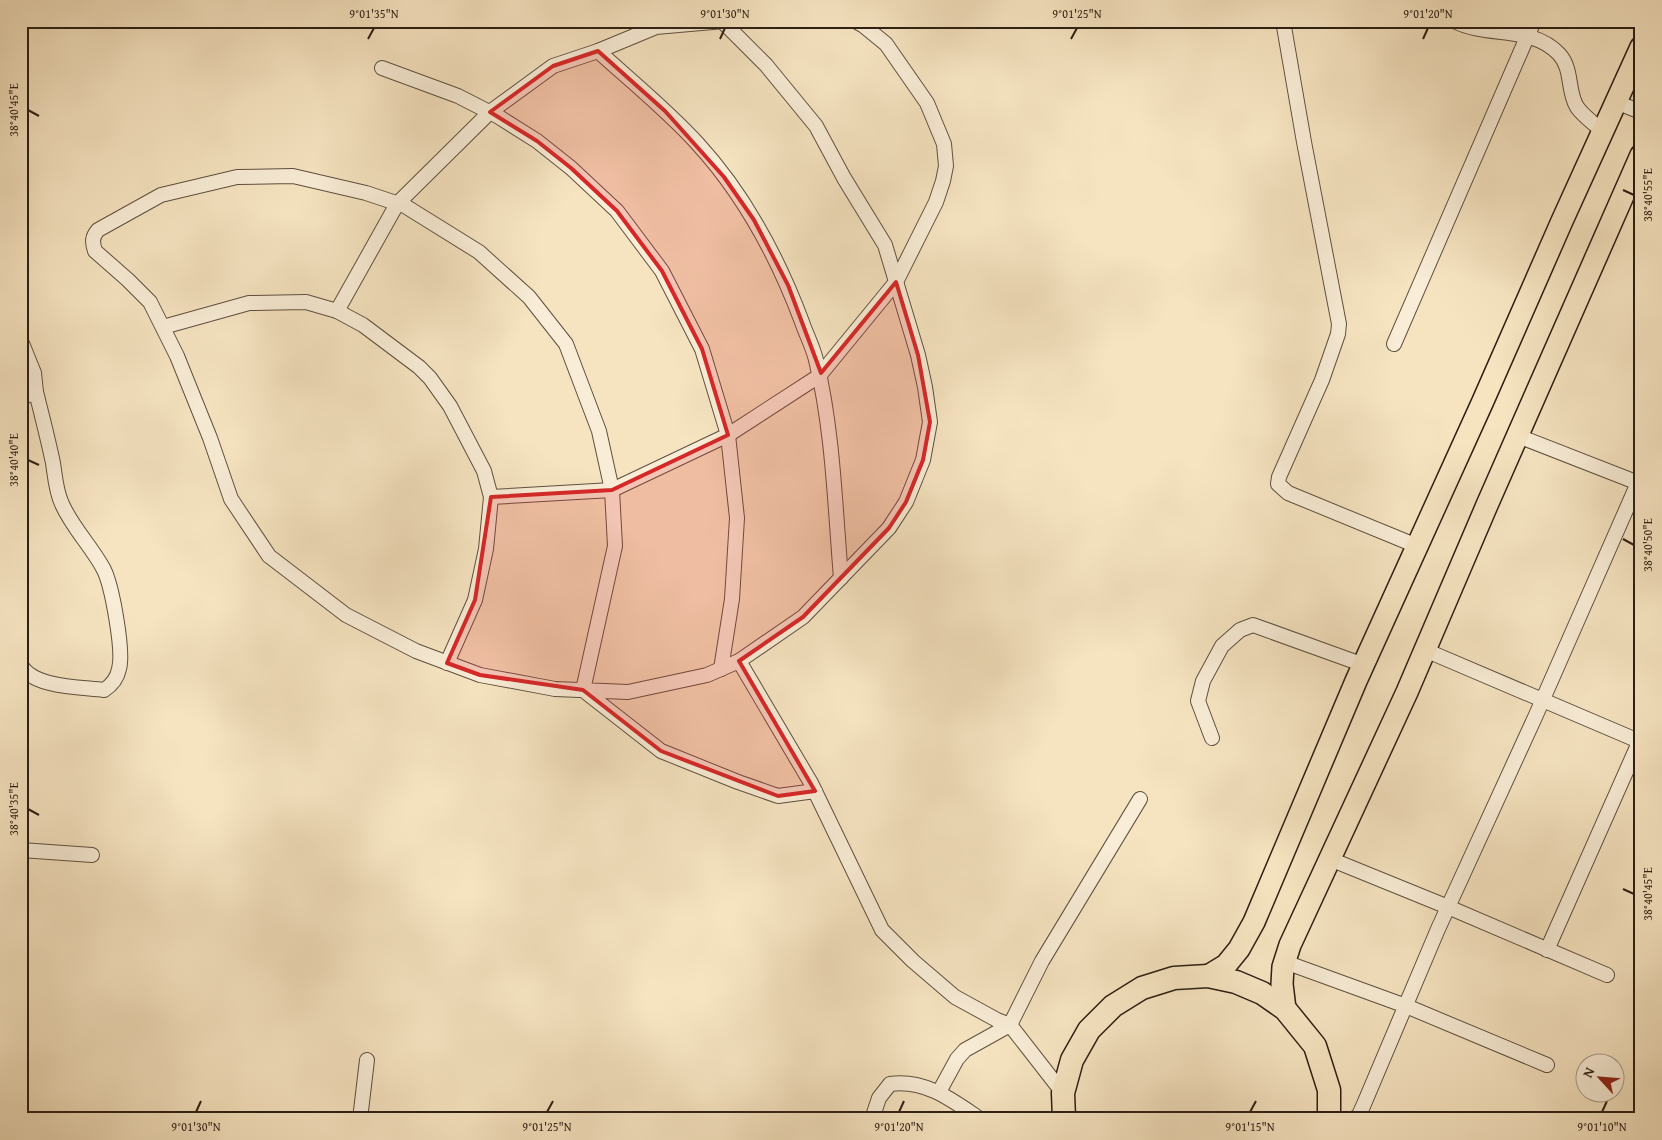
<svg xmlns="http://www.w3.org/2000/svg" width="1662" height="1140" font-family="'Gentium Book Plus',serif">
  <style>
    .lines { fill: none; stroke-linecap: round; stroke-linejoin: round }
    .minor-casing { stroke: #5f503f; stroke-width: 16 }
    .primary-casing { stroke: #2d1f14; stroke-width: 24 }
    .trunk-casing { stroke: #2d1f14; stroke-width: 25 }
    .minor { stroke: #f9edd7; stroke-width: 14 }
    .primary { stroke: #f6e4c1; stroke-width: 21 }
    .trunk { stroke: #f6e4c1; stroke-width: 22 }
    .marked { fill: #d62828; fill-opacity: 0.2; stroke: #d62828; stroke-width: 4; stroke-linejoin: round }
    .ticks { fill: none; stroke: #2d1f14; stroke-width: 2 }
    .neatline { fill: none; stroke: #2d1f14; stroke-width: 2 }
    .ticks-label { font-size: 12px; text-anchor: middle; fill: #2d1f14 }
  </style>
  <rect width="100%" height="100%" fill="#f6e4c1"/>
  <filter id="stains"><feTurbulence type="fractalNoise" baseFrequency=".004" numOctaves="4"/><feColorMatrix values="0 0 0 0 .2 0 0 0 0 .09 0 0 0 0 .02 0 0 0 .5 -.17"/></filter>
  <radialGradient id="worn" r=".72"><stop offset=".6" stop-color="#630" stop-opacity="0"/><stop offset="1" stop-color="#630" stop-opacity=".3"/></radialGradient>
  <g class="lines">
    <defs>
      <g id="minor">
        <path d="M722 21 766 65 816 126 844 178 885 245 918 355 925 387 930 422 923 460 906 502 889 528 803 617 739 661 707 675 628 692 555 689 480 675 416 651 346 615 269 556 231 499 210 438 177 356 150 302 128 280 95 251C92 242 92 237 98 230L161 195 237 177 293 176 366 193 405 206 479 252 529 297 566 344 599 431 612 490 615 546 583 690 661 751 738 782 778 796 815 791"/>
        <path d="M1283 21 1304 142 1339 324 1338 334 1322 380 1279 477 1278 484 1288 493 1417 546"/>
        <path d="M1454 21C1487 38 1532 25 1559 54 1573 69 1567 91 1577 107 1583 116 1595 124 1602 131"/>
        <path d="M598 51C631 81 667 110 697 143 744 194 778 258 802 322 806 334 813 347 816 360 833 430 835 506 841 578"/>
        <path d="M382 68 458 96 499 117 537 141 571 168 617 211 662 271 702 349 728 435 737 518 732 599 721 669"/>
        <path d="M1616 102 1641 112"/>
        <path d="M337 311 397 204 490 112 553 66 598 51 656 27 724 21"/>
        <path d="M163 327 249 303 306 302 337 311 363 325 419 367 430 378 450 406 484 471 491 497 486 549 475 600 447 663"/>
        <path d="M21 341 34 373 36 392 21 398"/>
        <path d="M1394 344 1534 21"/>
        <path d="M1518 436 1641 484"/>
        <path d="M491 497 612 490 728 435 819 376 896 282 936 202 943 181 946 166 944 144 927 103 886 44 864 26 855 21"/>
        <path d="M1425 650 1641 742"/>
        <path d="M739 661 811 783 882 930 913 961 955 997 997 1020 1010 1025 1063 1093"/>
        <path d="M21 665C33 688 81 687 104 690 112 685 117 679 119 669 124 652 112 584 103 568 91 546 72 527 62 504 56 492 55 476 53 463 48 439 42 416 36 392"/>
        <path d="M1212 738 1198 701 1203 681 1222 646 1240 630 1253 625 1364 665"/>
        <path d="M21 850 92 855"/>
        <path d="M1330 859 1448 907 1607 975"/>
        <path d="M1547 950 1641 738"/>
        <path d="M1285 962 1406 1006 1547 1065"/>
        <path d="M939 1092 957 1059 965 1050 1010 1025 1042 961 1140 799"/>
        <path d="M360 1119 367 1060"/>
        <path d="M872 1119 879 1098 890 1084C925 1079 952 1100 980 1119"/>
        <path d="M1354 1119 1359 1115 1364 1104 1438 929 1536 715 1641 476"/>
      </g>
      <g id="primary">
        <path d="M1208 976 1226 965 1239 949 1254 922 1356 681 1483 401 1562 221 1641 47"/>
        <path d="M1285 1009 1282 984 1283 967 1290 945 1407 692 1487 505 1641 155"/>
      </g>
      <path id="trunk" d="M1064 1119 1063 1093 1072 1060 1089 1030 1113 1006 1142 988 1174 978 1208 976 1236 982 1262 993 1285 1009 1315 1046 1329 1090V1119"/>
    </defs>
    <!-- minor casing -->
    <use href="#minor" class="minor-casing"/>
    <!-- primary casing -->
    <use href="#primary" class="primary-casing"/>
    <!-- trunk casing -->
    <use href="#trunk" class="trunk-casing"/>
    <!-- minor -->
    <use href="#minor" class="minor"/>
    <!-- primary -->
    <use href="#primary" class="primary"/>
    <!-- trunk -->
    <use href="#trunk" class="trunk"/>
  </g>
  <!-- marked area -->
  <path class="marked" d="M598 51 665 111 724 177 754 220 788 285 821 373 896 282 918 355 930 422 923 460 906 502 889 528 803 617 739 661 815 791 778 796 661 751 583 690 480 675 447 663 475 600 491 497 612 490 728 435 702 349 662 271 617 211 571 168 537 141 490 112 553 66Z"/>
  <!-- ticks -->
  <path class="ticks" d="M368 39 374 28M720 39 725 28M1071 39 1077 28M1423 39 1428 28M28 110 39 116M1623 190 1634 195M28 460 39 465M1623 539 1634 545M28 809 39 815M1623 889 1634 894M196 1112 201 1101M547 1112 553 1101M899 1112 904 1101M1250 1112 1256 1101M1602 1112 1607 1101"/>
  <!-- margin -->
  <rect width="1662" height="1140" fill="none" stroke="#f6e4c1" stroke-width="55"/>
  <!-- north arrow -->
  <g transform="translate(1600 1078) rotate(296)"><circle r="24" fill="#f9edd7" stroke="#a79b89"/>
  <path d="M0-4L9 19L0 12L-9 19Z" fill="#8f2418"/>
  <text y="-8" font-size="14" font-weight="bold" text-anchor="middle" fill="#2d1f14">N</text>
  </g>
  <rect x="28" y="28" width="1606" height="1084" class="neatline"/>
  <g class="ticks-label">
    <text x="374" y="18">9°01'35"N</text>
    <text x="725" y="18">9°01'30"N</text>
    <text x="1077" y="18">9°01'25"N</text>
    <text x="1428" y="18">9°01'20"N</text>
    <text transform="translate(14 110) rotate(-90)" y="4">38°40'45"E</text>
    <text transform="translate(1648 195) rotate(-90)" y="4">38°40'55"E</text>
    <text transform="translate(14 460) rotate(-90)" y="4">38°40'40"E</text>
    <text transform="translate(1648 545) rotate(-90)" y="4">38°40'50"E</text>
    <text transform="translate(14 809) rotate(-90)" y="4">38°40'35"E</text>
    <text transform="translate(1648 894) rotate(-90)" y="4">38°40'45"E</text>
    <text x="196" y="1131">9°01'30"N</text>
    <text x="547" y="1131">9°01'25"N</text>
    <text x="899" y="1131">9°01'20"N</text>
    <text x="1250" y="1131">9°01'15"N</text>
    <text x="1602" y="1131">9°01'10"N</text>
  </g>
  <rect width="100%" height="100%" filter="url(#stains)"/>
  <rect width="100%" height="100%" fill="url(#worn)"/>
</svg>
